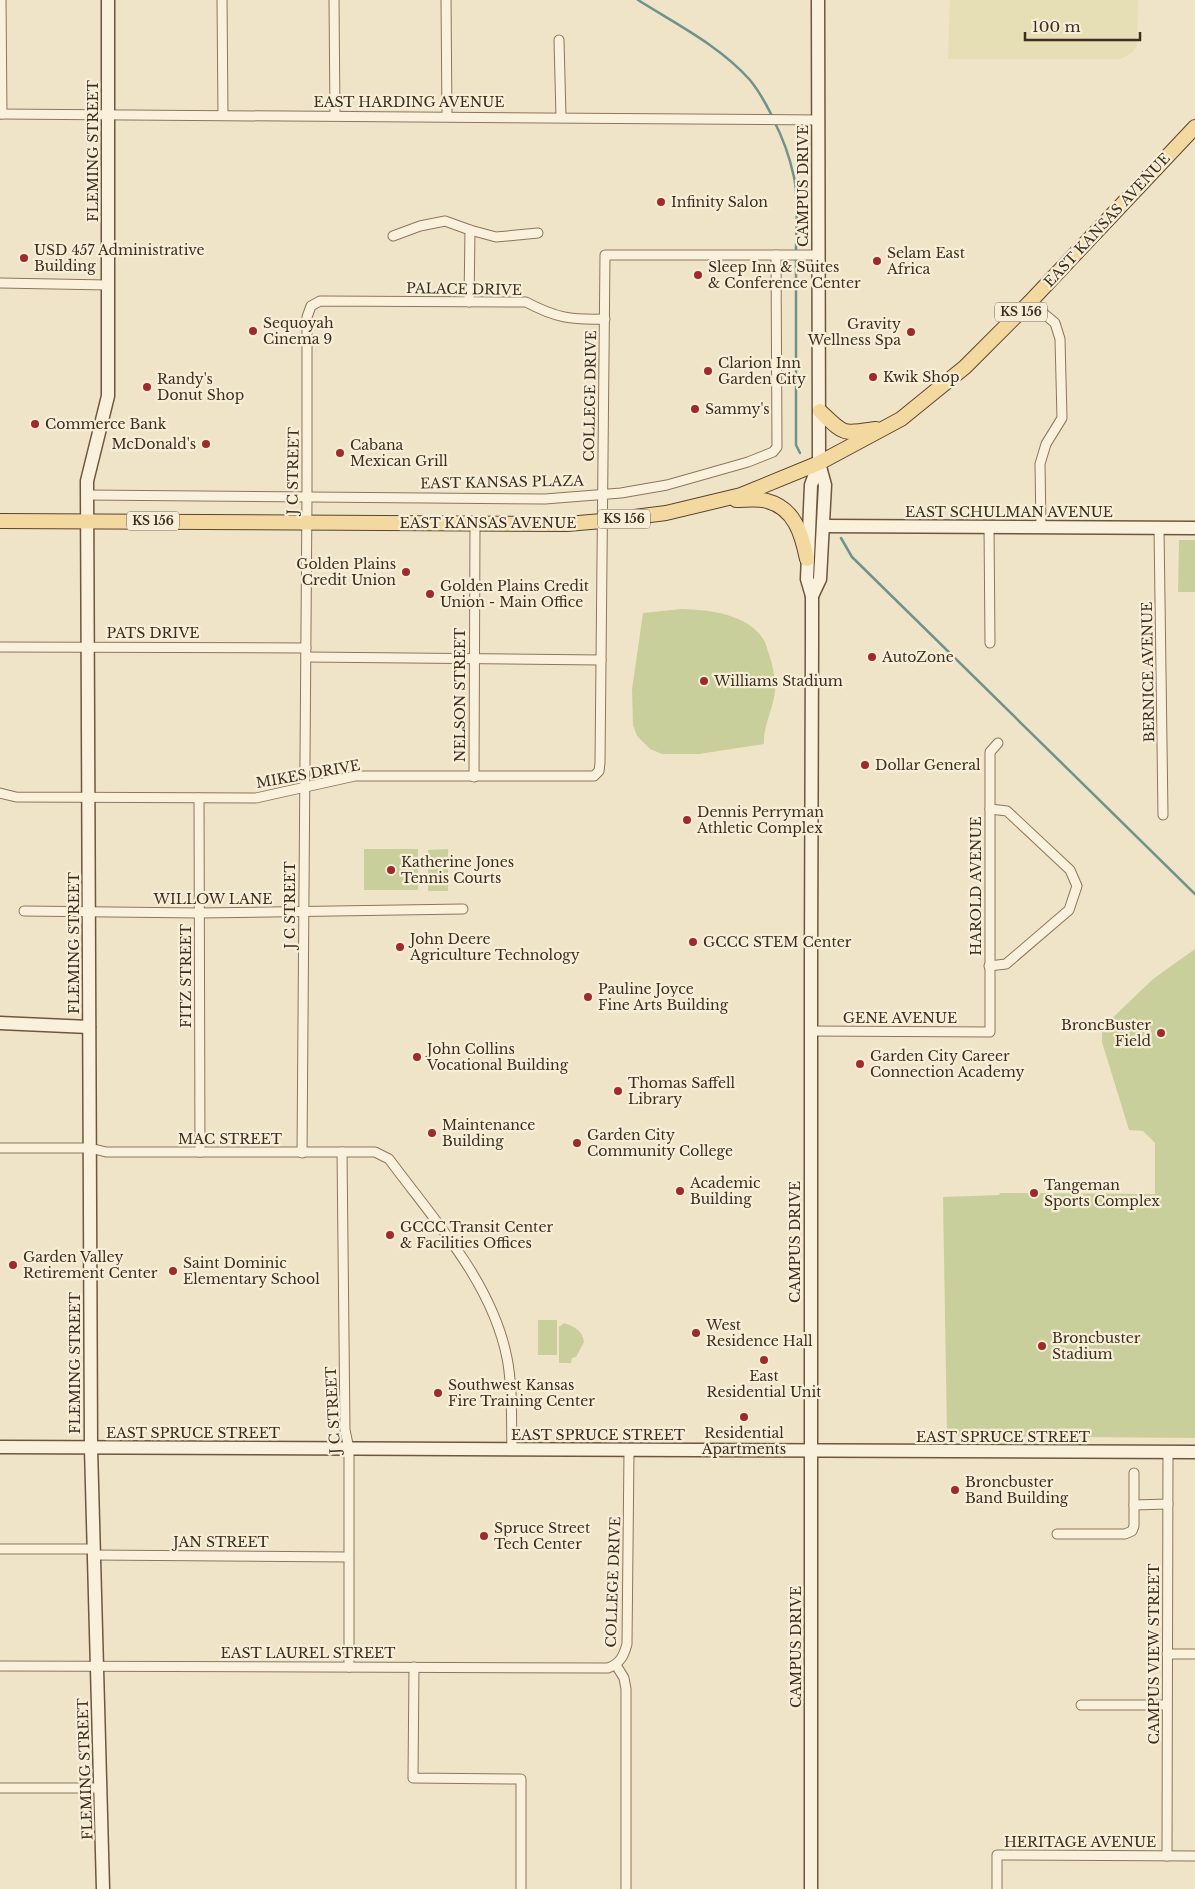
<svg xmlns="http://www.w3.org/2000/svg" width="1195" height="1889" font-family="'Libre Baskerville',serif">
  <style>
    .farmland { fill: #e6deb5 }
    .green { fill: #c9cf9b }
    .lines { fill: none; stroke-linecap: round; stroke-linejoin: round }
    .stream { stroke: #6f938a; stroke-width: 2.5 }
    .street-casing { stroke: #8d765c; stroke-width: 11 }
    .secondary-casing { stroke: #6f573f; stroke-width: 15 }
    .primary-casing { stroke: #5b4430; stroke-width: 16 }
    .street { stroke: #faf1dc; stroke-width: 9 }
    .secondary { stroke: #faf1dc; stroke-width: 12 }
    .primary { stroke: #f3d9a0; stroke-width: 14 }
    .poi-dot { fill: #9e2a2b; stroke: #f7eed8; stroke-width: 2 }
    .labels { text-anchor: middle; stroke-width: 4.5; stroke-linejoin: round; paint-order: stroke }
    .shield { fill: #f7eed8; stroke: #756857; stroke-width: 1 }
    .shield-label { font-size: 12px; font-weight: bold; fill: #3d2e20 }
    .street-label { font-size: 14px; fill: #3d2e20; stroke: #f7eed8 }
    .poi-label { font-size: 14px; fill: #3d2e20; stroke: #f7eed8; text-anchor: start }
  </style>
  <rect width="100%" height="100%" fill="#f0e4c8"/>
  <!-- farmland -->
  <path class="farmland" d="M950 0H1138L1137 45 1133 52 1121 59H948Z"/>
  <!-- green -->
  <g class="green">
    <path d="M1179 540H1195V592H1178Z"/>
    <path d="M682 609C710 610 750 614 765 642 767 647 768 652 770 657 773 668 776 680 775 691 773 710 763 726 764 744L699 754H662L650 749 637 736 633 725 632 689 643 613Z"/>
    <rect x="364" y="849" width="54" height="41"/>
    <path d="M448 849V891H428V850Z"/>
    <path d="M1195 949V1438L947 1436 943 1197 999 1195 1000 1193 1155 1194V1143L1143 1131 1129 1130 1102 1042V1028L1153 979Z"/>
    <rect x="538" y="1320" width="19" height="35"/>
    <path d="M564 1323C574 1326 583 1331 584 1342L576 1357 572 1358 571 1363H559V1327Z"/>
  </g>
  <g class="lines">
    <!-- stream -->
    <g class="stream">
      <path d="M638 0C676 24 720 46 750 80 759 91 766 104 772 116"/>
      <path d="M774 121C783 138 790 159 794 177 799 201 796 228 796 252"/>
      <path d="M796 258V445L800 453"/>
      <path d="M841 538 852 557 1195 894"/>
    </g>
    <defs>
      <g id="street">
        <path d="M1 0 2 114"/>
        <path d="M222 0 223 114"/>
        <path d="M334 0 335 115"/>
        <path d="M446 0 447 116"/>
        <path d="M559 40 561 117"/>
        <path d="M0 114 818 120"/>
        <path d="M393 236 420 226 445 221 470 230 496 237 538 233"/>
        <path d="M0 283 108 285"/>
        <path d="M469 302 470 230"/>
        <path d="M1030 302 1055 323 1060 339 1062 418 1046 444 1040 464 1041 527"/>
        <path d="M87 495 545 499 621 493 667 485 748 462 773 452 777 447 776 255"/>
        <path d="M989 526 990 643"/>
        <path d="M1159 528 1163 815"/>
        <path d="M0 647 306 648"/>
        <path d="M306 657 601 660"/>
        <path d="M474 777 475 524"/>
        <path d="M0 793 16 797 256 798 355 776H594L599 771 600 763 605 255H818"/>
        <path d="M199 798 200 1152"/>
        <path d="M24 911 199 913 463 909"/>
        <path d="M989 966 1006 964 1069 910 1077 886 1070 870 1007 811 990 809"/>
        <path d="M811 1031 990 1032V752L998 743"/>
        <path d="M0 1148H90L106 1152H375L389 1159C434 1220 492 1282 507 1358 513 1388 511 1420 512 1450"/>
        <path d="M342 1152 345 1430 349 1449V1667"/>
        <path d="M302 1153 307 496V317L311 306 320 301 526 302C556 318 571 320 605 319"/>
        <path d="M1134 1473V1505L1168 1504"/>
        <path d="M1057 1534H1125L1132 1531 1134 1526V1505"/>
        <path d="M0 1549H93"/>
        <path d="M94 1555 348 1557"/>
        <path d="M1167 1654H1195"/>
        <path d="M616 1665 624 1678 626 1689V1889"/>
        <path d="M0 1666 608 1668C621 1663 624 1655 627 1644L629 1451"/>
        <path d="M414 1667 413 1778 521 1779V1889"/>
        <path d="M1081 1705H1167"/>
        <path d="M0 1788H100"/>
        <path d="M1167 1856 1168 1452"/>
        <path d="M997 1889V1855L1195 1856"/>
      </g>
      <g id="secondary">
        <path d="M823 526 1195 528"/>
        <path d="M812 596 820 579 825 485 819 463 818 0"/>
        <path d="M0 1023 89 1027"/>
        <path d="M0 1447 1195 1452"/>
        <path d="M103 1889 91 1448 87 481 108 396V0"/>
        <path d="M811 1889V963L812 638V596L807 579 811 485 819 463"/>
      </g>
      <g id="primary">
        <path d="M820 411C845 435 841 434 876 429"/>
        <path d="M736 500C746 500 758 498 767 501 795 508 802 535 807 559"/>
        <path d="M0 521 567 524 602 521 666 513 741 495 819 463 901 419 965 367 1030 302 1195 127"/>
      </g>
    </defs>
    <!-- street casing -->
    <use href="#street" class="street-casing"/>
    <!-- secondary casing -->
    <use href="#secondary" class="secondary-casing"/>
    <!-- primary casing -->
    <use href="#primary" class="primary-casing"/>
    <!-- street -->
    <use href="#street" class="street"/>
    <!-- secondary -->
    <use href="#secondary" class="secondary"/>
    <!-- primary -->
    <use href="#primary" class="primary"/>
  </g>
  <!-- markers -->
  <g class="poi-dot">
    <circle cx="661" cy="202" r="5"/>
    <circle cx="24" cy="258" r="5"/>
    <circle cx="877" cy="261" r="5"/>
    <circle cx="698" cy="275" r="5"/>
    <circle cx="253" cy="331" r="5"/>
    <circle cx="911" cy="332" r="5"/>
    <circle cx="708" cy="371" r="5"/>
    <circle cx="873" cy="377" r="5"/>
    <circle cx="147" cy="387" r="5"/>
    <circle cx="695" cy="409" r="5"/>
    <circle cx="35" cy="424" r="5"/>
    <circle cx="206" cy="444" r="5"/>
    <circle cx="340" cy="453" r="5"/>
    <circle cx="406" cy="572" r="5"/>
    <circle cx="430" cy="594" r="5"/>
    <circle cx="872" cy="657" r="5"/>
    <circle cx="704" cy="681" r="5"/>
    <circle cx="865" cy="765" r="5"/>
    <circle cx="687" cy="820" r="5"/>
    <circle cx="391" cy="870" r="5"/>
    <circle cx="693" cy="942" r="5"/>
    <circle cx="400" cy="947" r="5"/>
    <circle cx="588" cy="997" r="5"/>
    <circle cx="1161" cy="1033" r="5"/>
    <circle cx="417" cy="1057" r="5"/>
    <circle cx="860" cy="1064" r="5"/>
    <circle cx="618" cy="1091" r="5"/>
    <circle cx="432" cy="1133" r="5"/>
    <circle cx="577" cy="1143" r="5"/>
    <circle cx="680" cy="1191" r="5"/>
    <circle cx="1034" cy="1193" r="5"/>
    <circle cx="390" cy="1235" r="5"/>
    <circle cx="13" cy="1265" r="5"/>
    <circle cx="173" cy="1271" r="5"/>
    <circle cx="696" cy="1333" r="5"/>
    <circle cx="1042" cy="1346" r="5"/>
    <circle cx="764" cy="1360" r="5"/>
    <circle cx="438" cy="1393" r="5"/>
    <circle cx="744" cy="1417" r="5"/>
    <circle cx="955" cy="1490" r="5"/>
    <circle cx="484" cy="1536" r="5"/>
  </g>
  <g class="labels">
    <!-- shield labels -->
    <g class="shield">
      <rect x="995" y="302.5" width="52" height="19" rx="4"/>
      <rect x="598" y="509.5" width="52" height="19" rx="4"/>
      <rect x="127" y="511.5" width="52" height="19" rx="4"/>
    </g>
    <g class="shield-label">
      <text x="1021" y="316">KS 156</text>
      <text x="624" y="523">KS 156</text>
      <text x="153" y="525">KS 156</text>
    </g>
    <!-- street labels -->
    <g class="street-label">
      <text x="409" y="107">EAST HARDING AVENUE</text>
      <text transform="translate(93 151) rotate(-90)" y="5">FLEMING STREET</text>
      <text transform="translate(803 186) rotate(-90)" y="5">CAMPUS DRIVE</text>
      <text transform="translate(1107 220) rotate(-47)" y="5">EAST KANSAS AVENUE</text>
      <text transform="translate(464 289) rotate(1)" y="5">PALACE DRIVE</text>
      <text transform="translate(590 396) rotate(-89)" y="5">COLLEGE DRIVE</text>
      <text transform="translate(293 471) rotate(-89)" y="5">J C STREET</text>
      <text transform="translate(502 482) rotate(-1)" y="5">EAST KANSAS PLAZA</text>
      <text x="1009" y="517">EAST SCHULMAN AVENUE</text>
      <text x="488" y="528">EAST KANSAS AVENUE</text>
      <text x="153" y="638">PATS DRIVE</text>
      <text transform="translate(1148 672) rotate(-91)" y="5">BERNICE AVENUE</text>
      <text transform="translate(460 695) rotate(-90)" y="5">NELSON STREET</text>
      <text transform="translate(308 774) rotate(-10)" y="5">MIKES DRIVE</text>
      <text transform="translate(976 886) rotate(-90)" y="5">HAROLD AVENUE</text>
      <text x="213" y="904">WILLOW LANE</text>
      <text transform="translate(290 905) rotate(-90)" y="5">J C STREET</text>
      <text transform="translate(74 943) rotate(-90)" y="5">FLEMING STREET</text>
      <text transform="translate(186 976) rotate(-90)" y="5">FITZ STREET</text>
      <text x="900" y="1023">GENE AVENUE</text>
      <text x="230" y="1144">MAC STREET</text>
      <text transform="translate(795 1242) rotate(-90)" y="5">CAMPUS DRIVE</text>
      <text transform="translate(75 1363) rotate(-90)" y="5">FLEMING STREET</text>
      <text transform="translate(333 1410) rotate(-93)" y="5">J C STREET</text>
      <text x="193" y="1438">EAST SPRUCE STREET</text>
      <text x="598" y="1440">EAST SPRUCE STREET</text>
      <text x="1003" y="1442">EAST SPRUCE STREET</text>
      <text x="221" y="1547">JAN STREET</text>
      <text transform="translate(613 1582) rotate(-88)" y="5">COLLEGE DRIVE</text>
      <text transform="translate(796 1647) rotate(-90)" y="5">CAMPUS DRIVE</text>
      <text x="308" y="1658">EAST LAUREL STREET</text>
      <text transform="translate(1154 1654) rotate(-90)" y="5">CAMPUS VIEW STREET</text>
      <text transform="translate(85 1769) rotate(-92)" y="5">FLEMING STREET</text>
      <text x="1080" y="1847">HERITAGE AVENUE</text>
    </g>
    <!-- poi labels -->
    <g class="poi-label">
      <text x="671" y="207">Infinity Salon</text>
      <text x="34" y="255">USD 457 Administrative<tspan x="34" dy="16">Building</tspan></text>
      <text x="887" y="258">Selam East<tspan x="887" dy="16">Africa</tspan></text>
      <text x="708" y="272">Sleep Inn &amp; Suites<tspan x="708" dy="16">&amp; Conference Center</tspan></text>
      <text x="263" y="328">Sequoyah<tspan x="263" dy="16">Cinema 9</tspan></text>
      <text x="901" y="329" text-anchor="end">Gravity<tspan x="901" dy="16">Wellness Spa</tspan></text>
      <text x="718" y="368">Clarion Inn<tspan x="718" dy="16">Garden City</tspan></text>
      <text x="883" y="382">Kwik Shop</text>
      <text x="157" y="384">Randy's<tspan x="157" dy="16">Donut Shop</tspan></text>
      <text x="705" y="414">Sammy's</text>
      <text x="45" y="429">Commerce Bank</text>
      <text x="196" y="449" text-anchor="end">McDonald's</text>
      <text x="350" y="450">Cabana<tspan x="350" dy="16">Mexican Grill</tspan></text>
      <text x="396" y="569" text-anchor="end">Golden Plains<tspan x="396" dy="16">Credit Union</tspan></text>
      <text x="440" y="591">Golden Plains Credit<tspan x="440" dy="16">Union - Main Office</tspan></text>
      <text x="882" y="662">AutoZone</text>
      <text x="714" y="686">Williams Stadium</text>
      <text x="875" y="770">Dollar General</text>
      <text x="697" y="817">Dennis Perryman<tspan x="697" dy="16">Athletic Complex</tspan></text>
      <text x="401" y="867">Katherine Jones<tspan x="401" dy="16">Tennis Courts</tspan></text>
      <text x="410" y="944">John Deere<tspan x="410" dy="16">Agriculture Technology</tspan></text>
      <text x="703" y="947">GCCC STEM Center</text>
      <text x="598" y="994">Pauline Joyce<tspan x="598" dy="16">Fine Arts Building</tspan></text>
      <text x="1151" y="1030" text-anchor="end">BroncBuster<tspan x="1151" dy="16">Field</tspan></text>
      <text x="427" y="1054">John Collins<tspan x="427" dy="16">Vocational Building</tspan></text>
      <text x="870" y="1061">Garden City Career<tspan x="870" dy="16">Connection Academy</tspan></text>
      <text x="628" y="1088">Thomas Saffell<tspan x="628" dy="16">Library</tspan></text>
      <text x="442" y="1130">Maintenance<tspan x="442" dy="16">Building</tspan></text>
      <text x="587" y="1140">Garden City<tspan x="587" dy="16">Community College</tspan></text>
      <text x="690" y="1188">Academic<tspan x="690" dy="16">Building</tspan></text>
      <text x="1044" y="1190">Tangeman<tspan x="1044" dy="16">Sports Complex</tspan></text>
      <text x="400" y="1232">GCCC Transit Center<tspan x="400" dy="16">&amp; Facilities Offices</tspan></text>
      <text x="23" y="1262">Garden Valley<tspan x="23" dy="16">Retirement Center</tspan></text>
      <text x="183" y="1268">Saint Dominic<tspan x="183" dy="16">Elementary School</tspan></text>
      <text x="706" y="1330">West<tspan x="706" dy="16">Residence Hall</tspan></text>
      <text x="1052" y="1343">Broncbuster<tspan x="1052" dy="16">Stadium</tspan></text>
      <text x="764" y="1381" text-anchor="middle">East<tspan x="764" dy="16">Residential Unit</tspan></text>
      <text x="448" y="1390">Southwest Kansas<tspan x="448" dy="16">Fire Training Center</tspan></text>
      <text x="744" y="1438" text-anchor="middle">Residential<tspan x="744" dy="16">Apartments</tspan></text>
      <text x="965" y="1487">Broncbuster<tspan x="965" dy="16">Band Building</tspan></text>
      <text x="494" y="1533">Spruce Street<tspan x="494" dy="16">Tech Center</tspan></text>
    </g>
  </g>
  <!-- scale -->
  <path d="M1025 32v8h115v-8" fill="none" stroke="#3d2e20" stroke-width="2.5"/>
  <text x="1032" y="32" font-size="15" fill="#3d2e20" stroke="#f7eed8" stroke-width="4" paint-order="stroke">100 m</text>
</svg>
